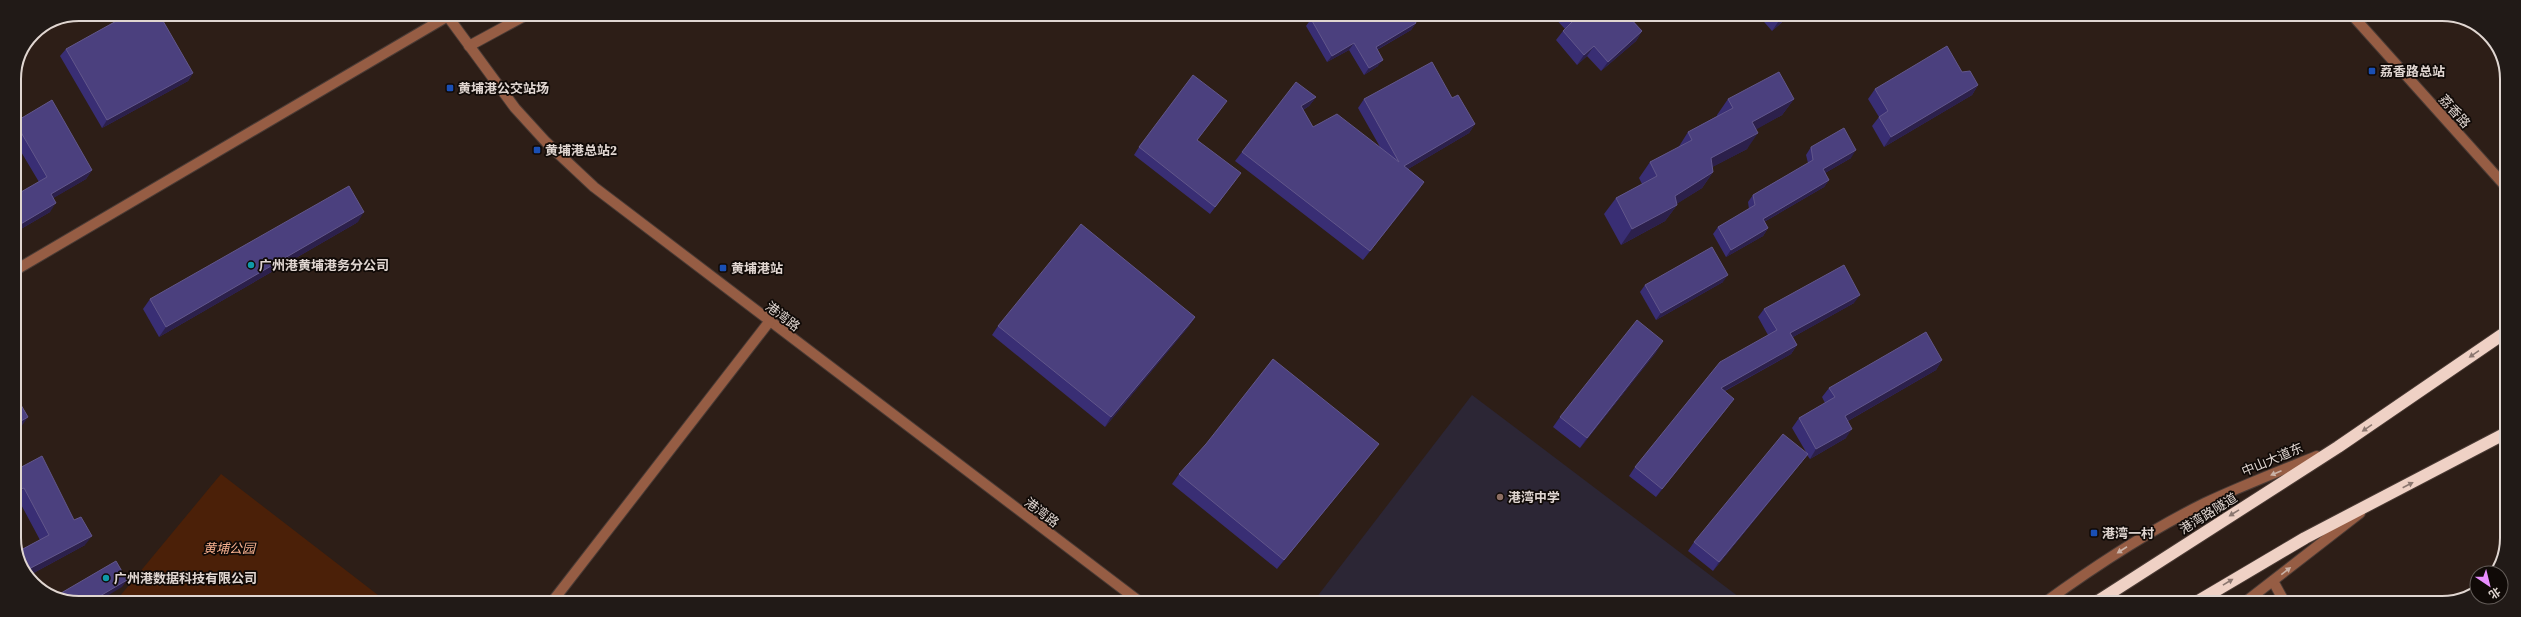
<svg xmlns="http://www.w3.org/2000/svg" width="2521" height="617" font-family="'Source Serif 4','Noto Sans SC',serif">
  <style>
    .education { fill: #2c2635 }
    .green { fill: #4b2008 }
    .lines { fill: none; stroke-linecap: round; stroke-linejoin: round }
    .minor-casing { stroke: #4a3b35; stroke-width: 12 }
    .highway-casing { stroke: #4a3b35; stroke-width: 14 }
    .minor { stroke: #965d44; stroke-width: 10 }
    .highway { stroke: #efd1c5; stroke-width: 12 }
    .wall { fill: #392e74 }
    .shaded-wall { fill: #2c204b }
    .building { fill: #4b407e; stroke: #62578b }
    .oneway { fill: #8b7770 }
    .oneway2 { fill: #cab2a7 }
    .transit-dot { fill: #1a4fb4; stroke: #100a07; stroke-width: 1.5 }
    .culture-dot { fill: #0f9aa8; stroke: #100a07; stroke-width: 1.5 }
    .education-dot { fill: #8d6e63; stroke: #100a07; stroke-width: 1.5 }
    .labels { text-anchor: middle; stroke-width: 3.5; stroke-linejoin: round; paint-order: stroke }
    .poi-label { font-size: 13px; font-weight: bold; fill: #e0d6d1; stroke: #100a07; text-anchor: start }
    .street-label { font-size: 13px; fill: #e0d6d1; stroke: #100a07 }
    .park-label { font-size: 13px; font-style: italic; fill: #f5af8e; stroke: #100a07 }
    .rim { fill: none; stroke: #e0d6d1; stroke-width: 2 }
  </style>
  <rect width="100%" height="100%" fill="#2d1e17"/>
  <!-- education -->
  <path class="education" d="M1472 395 1743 600 1741 603 1313 602Z"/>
  <!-- green -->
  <path class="green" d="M221 474 387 602H115Z"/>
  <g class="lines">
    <defs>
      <g id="minor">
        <path d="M446 14 515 108 546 142 594 187 1140 602"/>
        <path d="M2352 15 2507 188"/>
        <path d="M469 46 528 14"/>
        <path d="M14 271 448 16"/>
        <path d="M2273 581 2285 603"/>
        <path d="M552 602 769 322"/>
        <path d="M2044 603C2095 566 2148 531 2205 503 2241 486 2280 471 2317 456"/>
        <path d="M2244 603 2360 513"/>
      </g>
      <g id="highway">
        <path d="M2095 603 2338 447 2506 332"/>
        <path d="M2195 603 2305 538 2506 433"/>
      </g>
    </defs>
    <!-- minor casing -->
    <use href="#minor" class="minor-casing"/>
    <!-- highway casing -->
    <use href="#highway" class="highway-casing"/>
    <!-- minor -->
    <use href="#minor" class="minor"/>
    <!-- highway -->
    <use href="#highway" class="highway"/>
  </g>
  <!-- wall -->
  <g class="wall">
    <path d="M1552 15H1634L1630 18 1642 31 1636 41 1601 71 1587 56 1577 65 1556 40 1563 31 1565 29Z"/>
    <path d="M1731 15H1745L1737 22Z"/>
    <path d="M1758 15H1790L1772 31Z"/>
    <path d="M1311 19 1416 23 1411 30 1377 50 1378 66 1364 75 1349 50 1327 62 1306 26Z"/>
    <path d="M66 49 193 73 188 81 102 128 60 56Z"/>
    <path d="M1962 72 1978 85 1972 95 1884 147 1872 126 1879 117 1868 99 1875 89Z"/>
    <path d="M1316 97 1309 106 1303 110 1313 127 1380 147 1358 108 1364 99 1452 98 1475 124 1469 133 1408 169 1424 182 1418 191 1363 260 1235 161 1242 152Z"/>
    <path d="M1728 99H1794L1782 115 1756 129 1747 149 1712 167 1713 172 1702 188 1676 204 1677 205 1665 221 1621 245 1604 214 1616 198 1642 184 1639 178 1650 162 1678 148 1688 132 1717 116V115Z"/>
    <path d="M1222 108 1197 140 1236 180 1210 214 1134 155 1139 147Z"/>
    <path d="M15 122 92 170 86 179 53 198 50 212 14 233V196L39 182 14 140V123Z"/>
    <path d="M1811 147 1851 158 1825 173 1829 180 1824 187 1764 222 1768 228 1763 236 1726 257 1713 234 1718 227 1749 209 1748 202 1753 195 1808 163 1806 155Z"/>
    <path d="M358 222 159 337 143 309 150 299Z"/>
    <path d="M1723 282 1656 320 1640 292 1645 285Z"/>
    <path d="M1854 303 1793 337 1797 345 1791 354 1725 391 1728 407 1656 497 1629 476 1635 467 1768 335 1758 317 1764 309Z"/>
    <path d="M1195 317 1189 326 1105 427 992 335 998 326Z"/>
    <path d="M1657 351 1580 448 1553 427 1560 417Z"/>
    <path d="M1942 360 1936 370 1848 421 1846 438 1810 459 1807 455 1801 463 1713 571 1688 551 1694 542 1806 452 1792 428 1799 418 1825 403 1822 397 1829 388Z"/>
    <path d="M1372 453 1277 569 1172 484 1179 474Z"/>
    <path d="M14 471 85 545 28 576 15 547 19 551 40 540 17 497Z"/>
  </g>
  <!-- shaded-wall -->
  <g class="shaded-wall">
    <path d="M1630 15H1634L1622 25Z"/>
    <path d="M1742 15H1745L1737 22Z"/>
    <path d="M1783 15H1790L1772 31Z"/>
    <path d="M1416 23 1411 30 1371 53 1376 47Z"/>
    <path d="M1642 31 1636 41 1601 71 1608 62Z"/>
    <path d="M1354 43 1349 50 1327 62 1332 56Z"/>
    <path d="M1594 46 1587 56 1577 65 1584 55Z"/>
    <path d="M1383 60 1378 66 1364 75 1369 68Z"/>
    <path d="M193 73 188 81 102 128 107 120Z"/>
    <path d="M1978 85 1972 95 1884 147 1891 137Z"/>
    <path d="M1316 97 1309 106 1294 115 1301 106Z"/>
    <path d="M1794 99 1782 115 1741 138 1752 122Z"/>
    <path d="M1475 124 1469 133 1398 175 1404 166Z"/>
    <path d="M1758 133 1747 149 1699 174 1711 158Z"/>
    <path d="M1856 150 1851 158 1818 177 1823 169Z"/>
    <path d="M92 170 86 179 45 203 51 194Z"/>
    <path d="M1713 172 1702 188 1664 212 1675 196Z"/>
    <path d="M1829 180 1824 187 1757 226 1763 219Z"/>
    <path d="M1424 182 1418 191 1363 260 1370 251Z"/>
    <path d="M56 203 50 212 14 233V228Z"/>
    <path d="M1677 205 1665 221 1621 245 1632 229Z"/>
    <path d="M364 212 358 222 159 337 166 327Z"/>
    <path d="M1768 228 1763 236 1726 257 1731 250Z"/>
    <path d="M1728 275 1723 282 1656 320 1661 313Z"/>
    <path d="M1860 295 1854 303 1784 342 1790 333Z"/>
    <path d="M1195 317 1189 326 1105 427 1111 417Z"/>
    <path d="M1663 341 1657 351 1580 448 1587 438Z"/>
    <path d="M1797 345 1791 354 1715 396 1721 388Z"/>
    <path d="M1942 360 1936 370 1839 426 1845 416Z"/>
    <path d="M1734 399 1728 407 1656 497 1662 489Z"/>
    <path d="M28 417 19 430 14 433V425Z"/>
    <path d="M1852 429 1846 438 1810 459 1816 449Z"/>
    <path d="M1379 444 1372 453 1277 569 1284 560Z"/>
    <path d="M1808 454 1801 463 1713 571 1719 562Z"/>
    <path d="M24 488 17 497 14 498V492Z"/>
    <path d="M92 536 85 545 28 576 25 571Z"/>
    <path d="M127 580 122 587 97 602H90Z"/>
  </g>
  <!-- building -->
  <g class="building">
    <path d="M129 14H159L193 73 107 120 66 49Z"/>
    <path d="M1319 15H1412L1416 23 1376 47 1383 60 1369 68 1354 43 1332 56 1311 19Z"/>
    <path d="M1567 15H1630L1628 16 1642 31 1608 62 1594 46 1584 55 1563 31 1573 21Z"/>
    <path d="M1947 46 1962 72 1970 71 1978 85 1891 137 1879 117 1888 111 1875 89Z"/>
    <path d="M1432 62 1452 98 1458 95 1475 124 1404 166 1424 182 1370 251 1242 152 1296 82 1316 97 1301 106 1313 127 1337 114 1399 162 1364 99Z"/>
    <path d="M1779 72 1794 99 1752 122 1758 133 1711 158 1713 172 1675 196 1677 205 1632 229 1616 198 1657 176 1650 162 1692 140 1688 132 1733 108 1728 99Z"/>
    <path d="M1193 75 1227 101 1197 140 1241 173 1215 207 1139 147Z"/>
    <path d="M52 100 92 170 51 194 56 203 14 228V196L47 177 15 122Z"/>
    <path d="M1844 128 1856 150 1823 169 1829 180 1763 219 1768 228 1731 250 1718 227 1755 205 1753 195 1813 160 1811 147Z"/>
    <path d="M349 186 364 212 166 327 150 299Z"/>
    <path d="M1081 224 1195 317 1111 417 998 326Z"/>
    <path d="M1712 247 1728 275 1661 313 1645 285Z"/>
    <path d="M1844 265 1860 295 1790 333 1797 345 1721 388 1734 399 1662 489 1635 467 1720 362 1777 330 1764 309Z"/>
    <path d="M1637 320 1663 341 1587 438 1560 417Z"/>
    <path d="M1926 332 1942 360 1845 416 1852 429 1816 449 1799 418 1835 397 1829 388Z"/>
    <path d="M1273 359 1379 444 1284 560 1179 474 1206 444Z"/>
    <path d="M14 393 28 417 14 425Z"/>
    <path d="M1783 434 1808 454 1719 562 1694 542Z"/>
    <path d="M42 456 74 520 81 517 92 536 25 571 15 547V543L19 551 49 535 24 488 14 492V471Z"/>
    <path d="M116 561 127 580 90 602H66L56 596Z"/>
  </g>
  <!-- one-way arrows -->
  <defs><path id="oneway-solid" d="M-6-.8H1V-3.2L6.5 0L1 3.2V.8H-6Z"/></defs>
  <g class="oneway">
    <use href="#oneway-solid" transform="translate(2474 354) rotate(146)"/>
    <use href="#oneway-solid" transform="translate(2367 428) rotate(146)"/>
    <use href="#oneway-solid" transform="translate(2408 485) rotate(-27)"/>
    <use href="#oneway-solid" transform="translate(2234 513) rotate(148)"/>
    <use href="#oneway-solid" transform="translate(2228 582) rotate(-31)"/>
  </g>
  <g class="oneway2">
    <use href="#oneway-solid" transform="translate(2276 473) rotate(157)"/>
    <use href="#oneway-solid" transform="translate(2122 550) rotate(147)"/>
    <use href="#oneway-solid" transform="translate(2286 571) rotate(-38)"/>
  </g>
  <!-- markers -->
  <g class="transit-dot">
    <rect x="2368" y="67" width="8" height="8" rx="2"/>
    <rect x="446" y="84" width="8" height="8" rx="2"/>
    <rect x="533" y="146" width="8" height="8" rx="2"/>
    <rect x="719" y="264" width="8" height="8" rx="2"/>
    <rect x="2090" y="529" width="8" height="8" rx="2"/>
  </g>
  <g class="culture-dot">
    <circle cx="251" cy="265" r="4"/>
    <circle cx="106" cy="578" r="4"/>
  </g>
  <circle class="education-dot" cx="1500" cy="497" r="4"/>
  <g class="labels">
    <!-- poi labels -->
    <g class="poi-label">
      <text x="2380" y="76">荔香路总站</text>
      <text x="458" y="93">黄埔港公交站场</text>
      <text x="545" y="155">黄埔港总站2</text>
      <text x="259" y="270">广州港黄埔港务分公司</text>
      <text x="731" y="273">黄埔港站</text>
      <text x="1508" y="502">港湾中学</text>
      <text x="2102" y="538">港湾一村</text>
      <text x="114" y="583">广州港数据科技有限公司</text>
    </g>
    <!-- street labels -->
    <g class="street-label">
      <text transform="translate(2455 111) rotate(48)" y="5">荔香路</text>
      <text transform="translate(783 316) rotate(37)" y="5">港湾路</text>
      <text transform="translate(2272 459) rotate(-23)" y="5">中山大道东</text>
      <text transform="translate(1042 512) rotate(37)" y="5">港湾路</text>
      <text transform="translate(2208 513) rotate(-32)" y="5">港湾路隧道</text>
    </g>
    <!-- park labels -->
    <g class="park-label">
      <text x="229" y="553">黄埔公园</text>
    </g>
  </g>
  <!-- crop -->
  <path d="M0 0H2521V617H0ZM79 21H2442A58 58 0 0 1 2500 79V538A58 58 0 0 1 2442 596H79A58 58 0 0 1 21 538V79A58 58 0 0 1 79 21Z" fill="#211a17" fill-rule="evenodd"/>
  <path class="rim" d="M79 21H2442A58 58 0 0 1 2500 79V538A58 58 0 0 1 2442 596H79A58 58 0 0 1 21 538V79A58 58 0 0 1 79 21Z"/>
  <!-- north arrow -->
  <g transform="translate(2489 585) rotate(145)"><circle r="19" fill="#100a07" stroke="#635c58"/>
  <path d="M0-3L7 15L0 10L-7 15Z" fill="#e98efe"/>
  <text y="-6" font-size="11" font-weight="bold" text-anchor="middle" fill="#e0d6d1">北</text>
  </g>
</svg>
